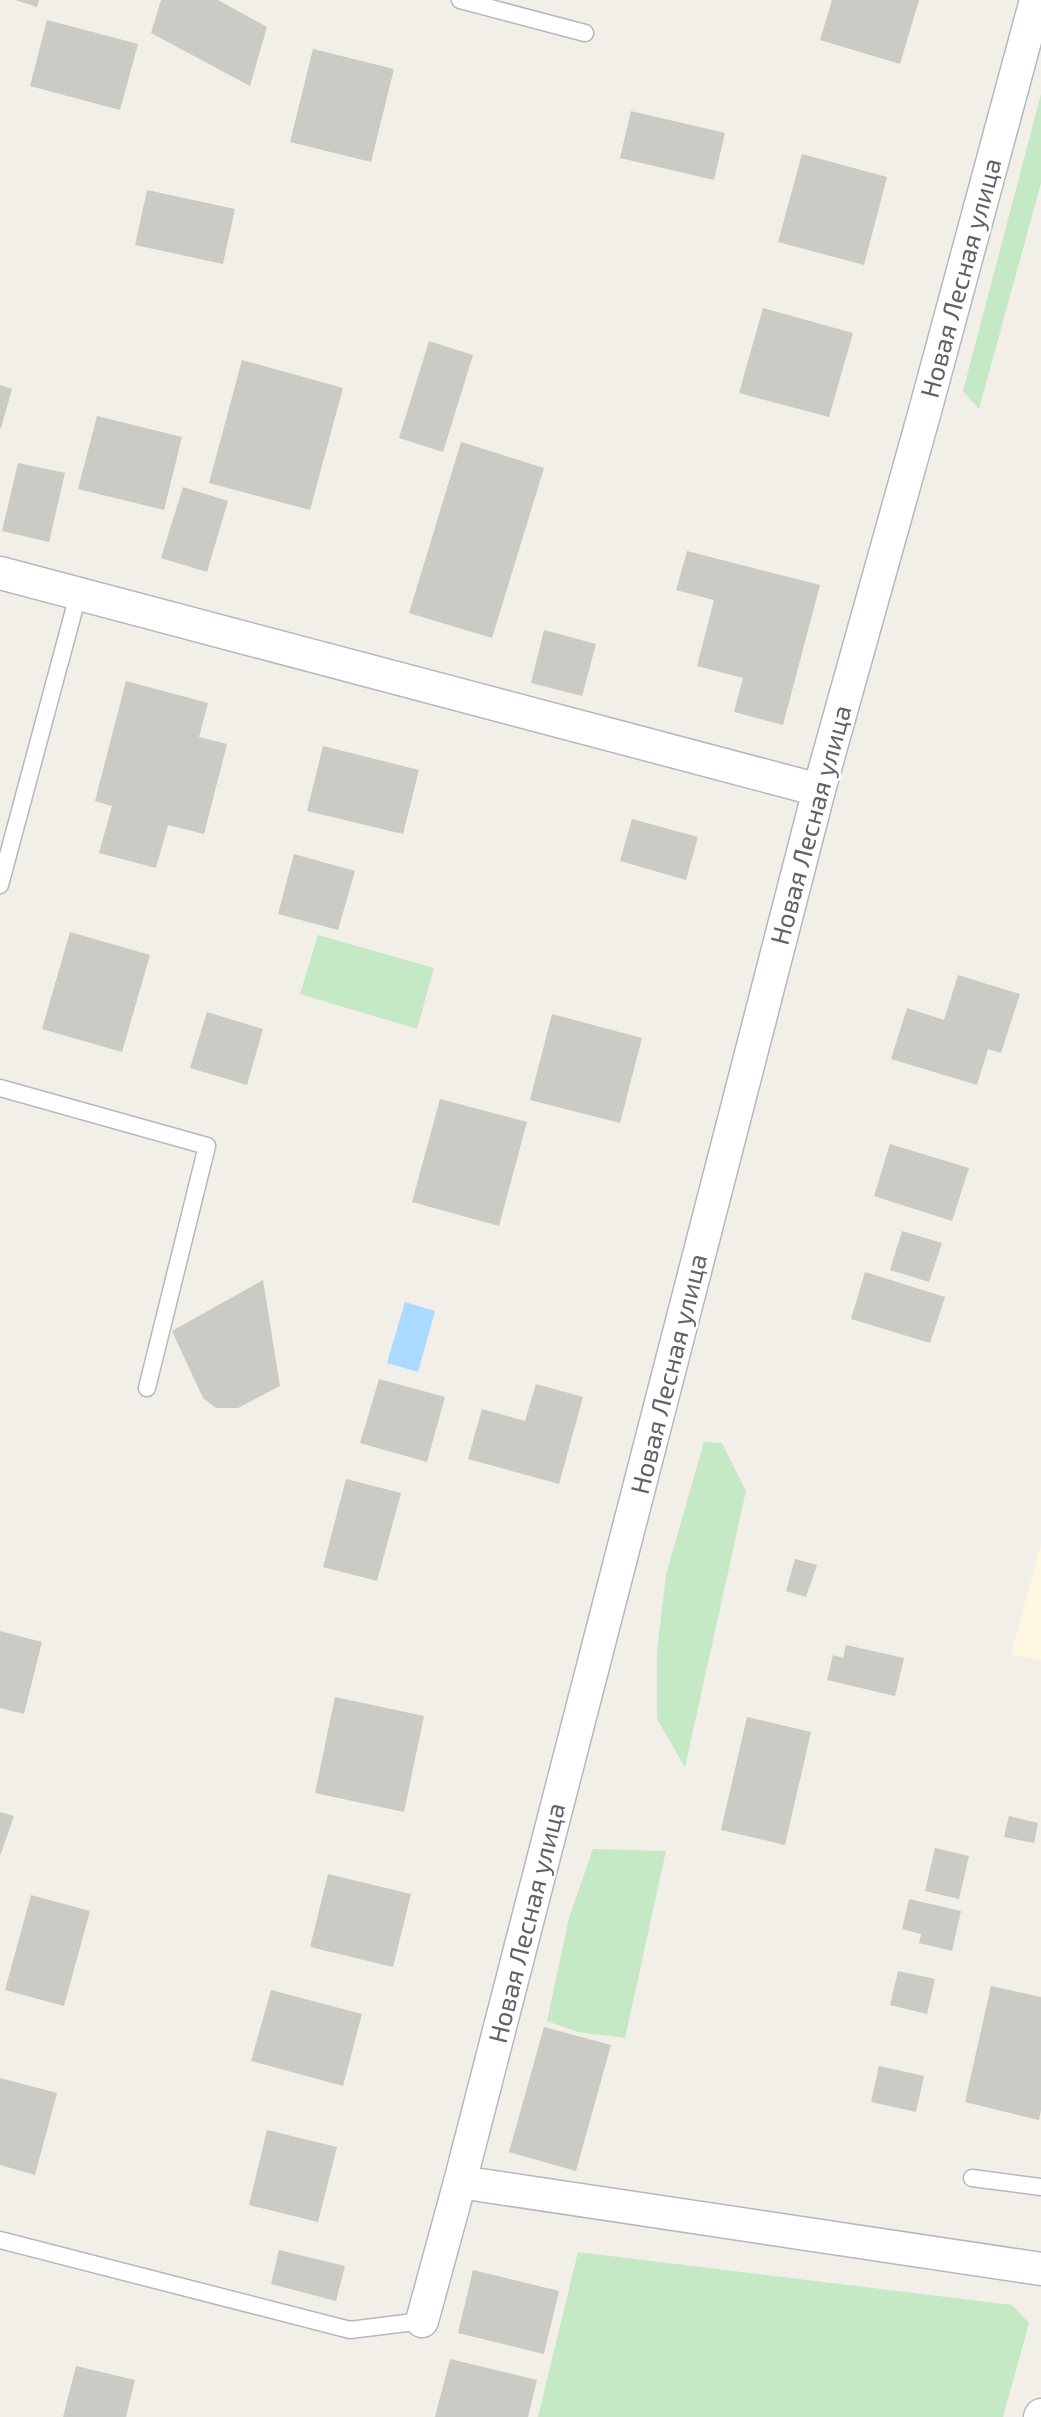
<svg xmlns="http://www.w3.org/2000/svg" width="1041" height="2417" font-family="'Exo 2',sans-serif">
  <style>
    .commercial { fill: #fef7e0 }
    .green { fill: #c5e8c5 }
    .water { fill: #aadaff }
    .building { fill: #cccac5 }
    .lines { fill: none; stroke-linecap: round; stroke-linejoin: round }
    .service-casing { stroke: #b5b8bc; stroke-width: 19 }
    .minor-casing { stroke: #b5b8bc; stroke-width: 35 }
    .service { stroke: #fff; stroke-width: 16 }
    .minor { stroke: #fff; stroke-width: 32 }
    .labels { text-anchor: middle; stroke-width: 5; stroke-linejoin: round; paint-order: stroke }
    .street-label { font-size: 26px; fill: #5f6368; stroke: #fff }
  </style>
  <rect width="100%" height="100%" fill="#f1efe8"/>
  <!-- commercial -->
  <path class="commercial" d="M1041 1544V1661L1011 1654Z"/>
  <!-- green -->
  <g class="green">
    <path d="M1041 94V183L979 409 963 391Z"/>
    <path d="M318 935 434 968 417 1029 300 994Z"/>
    <path d="M704 1442 722 1443 746 1491 685 1767 657 1719V1651L666 1575Z"/>
    <path d="M593 1849 666 1851 625 2038 578 2032 547 2021 569 1918Z"/>
    <path d="M578 2252 1012 2305 1029 2323 1003 2417H538Z"/>
  </g>
  <!-- water -->
  <path class="water" d="M405 1302 435 1311 418 1372 387 1363Z"/>
  <!-- building -->
  <g class="building">
    <path d="M15 0H39L37 7Z"/>
    <path d="M161 0H218L267 27 250 86 151 33Z"/>
    <path d="M832 0H919L900 64 820 40Z"/>
    <path d="M47 20 138 44 120 110 30 86Z"/>
    <path d="M313 49 394 69 371 162 290 142Z"/>
    <path d="M631 111 725 133 714 180 620 158Z"/>
    <path d="M802 154 887 177 864 265 778 242Z"/>
    <path d="M147 190 235 209 223 264 135 245Z"/>
    <path d="M763 308 853 333 829 417 739 393Z"/>
    <path d="M429 341 473 355 443 452 399 438Z"/>
    <path d="M242 360 343 388 310 510 209 483Z"/>
    <path d="M0 385 12 389 1 428H0Z"/>
    <path d="M97 416 182 437 164 510 78 489Z"/>
    <path d="M461 442 544 468 492 638 409 613Z"/>
    <path d="M18 463 65 473 49 542 2 531Z"/>
    <path d="M183 487 228 501 207 572 161 558Z"/>
    <path d="M687 551 820 585 783 725 734 712 743 678 697 666 714 600 676 590Z"/>
    <path d="M544 630 596 644 582 696 531 683Z"/>
    <path d="M126 681 208 703 199 737 227 744 204 834 168 825 156 868 99 853 112 806 95 801Z"/>
    <path d="M323 746 419 770 403 834 307 811Z"/>
    <path d="M632 819 698 837 686 880 620 861Z"/>
    <path d="M294 854 355 871 338 930 278 914Z"/>
    <path d="M70 932 150 955 122 1052 42 1029Z"/>
    <path d="M958 975 1020 994 1001 1053 988 1049 977 1085 891 1059 907 1008 944 1020Z"/>
    <path d="M207 1012 263 1029 247 1085 190 1068Z"/>
    <path d="M552 1014 642 1038 620 1123 530 1100Z"/>
    <path d="M440 1099 527 1122 499 1226 412 1202Z"/>
    <path d="M890 1144 969 1168 952 1221 874 1196Z"/>
    <path d="M902 1231 942 1243 929 1282 890 1270Z"/>
    <path d="M865 1272 945 1297 930 1343 851 1319Z"/>
    <path d="M263 1280 280 1386 238 1408H216L203 1398 172 1331Z"/>
    <path d="M379 1379 445 1397 427 1462 360 1443Z"/>
    <path d="M536 1384 583 1397 559 1484 468 1459 482 1409 525 1421Z"/>
    <path d="M346 1479 401 1493 377 1581 323 1567Z"/>
    <path d="M795 1559 817 1565 806 1597 786 1591Z"/>
    <path d="M0 1631 42 1642 24 1714 0 1708Z"/>
    <path d="M846 1645 904 1658 895 1696 827 1680 833 1655 843 1658Z"/>
    <path d="M335 1697 424 1716 404 1812 315 1793Z"/>
    <path d="M747 1717 811 1732 785 1845 721 1830Z"/>
    <path d="M0 1812 14 1816 0 1856Z"/>
    <path d="M1009 1816 1038 1823 1034 1843 1004 1837Z"/>
    <path d="M935 1848 969 1856 959 1899 925 1891Z"/>
    <path d="M328 1874 411 1894 393 1967 310 1947Z"/>
    <path d="M31 1895 90 1911 64 2006 5 1990Z"/>
    <path d="M909 1899 961 1911 952 1951 919 1943 921 1934 902 1929Z"/>
    <path d="M898 1971 935 1979 927 2014 890 2005Z"/>
    <path d="M991 1986 1041 1997V2110L1039 2120 965 2102Z"/>
    <path d="M271 1990 362 2014 343 2086 251 2061Z"/>
    <path d="M544 2027 611 2045 576 2171 509 2152Z"/>
    <path d="M879 2066 924 2076 916 2112 871 2102Z"/>
    <path d="M0 2078 57 2093 35 2175 0 2165Z"/>
    <path d="M267 2130 337 2147 318 2222 249 2205Z"/>
    <path d="M279 2250 345 2266 336 2301 271 2284Z"/>
    <path d="M473 2270 559 2291 544 2354 458 2333Z"/>
    <path d="M450 2359 537 2380 528 2417H435Z"/>
    <path d="M76 2366 135 2380 126 2417H63Z"/>
  </g>
  <g class="lines">
    <defs>
      <g id="service">
        <path d="M460 0 585 33"/>
        <path d="M0 885 78 595"/>
        <path d="M0 1088 207 1146 147 1388"/>
        <path d="M972 2178 1041 2187"/>
        <path d="M0 2240 350 2330 422 2321"/>
      </g>
      <g id="minor">
        <path d="M1036 0 925 411 819 790 460 2182 1041 2269"/>
        <path d="M0 573 819 790"/>
        <path d="M422 2321 460 2182"/>
        <path d="M1040 2417 1041 2415"/>
      </g>
    </defs>
    <!-- service casing -->
    <use href="#service" class="service-casing"/>
    <!-- minor casing -->
    <use href="#minor" class="minor-casing"/>
    <!-- service -->
    <use href="#service" class="service"/>
    <!-- minor -->
    <use href="#minor" class="minor"/>
  </g>
  <g class="labels">
    <!-- street labels -->
    <g class="street-label">
      <text transform="translate(961 278) rotate(-75)" y="9">Новая Лесная улица</text>
      <text transform="translate(811 825) rotate(-75)" y="9">Новая Лесная улица</text>
      <text transform="translate(669 1374) rotate(-76)" y="9">Новая Лесная улица</text>
      <text transform="translate(527 1923) rotate(-76)" y="9">Новая Лесная улица</text>
    </g>
  </g>
</svg>
